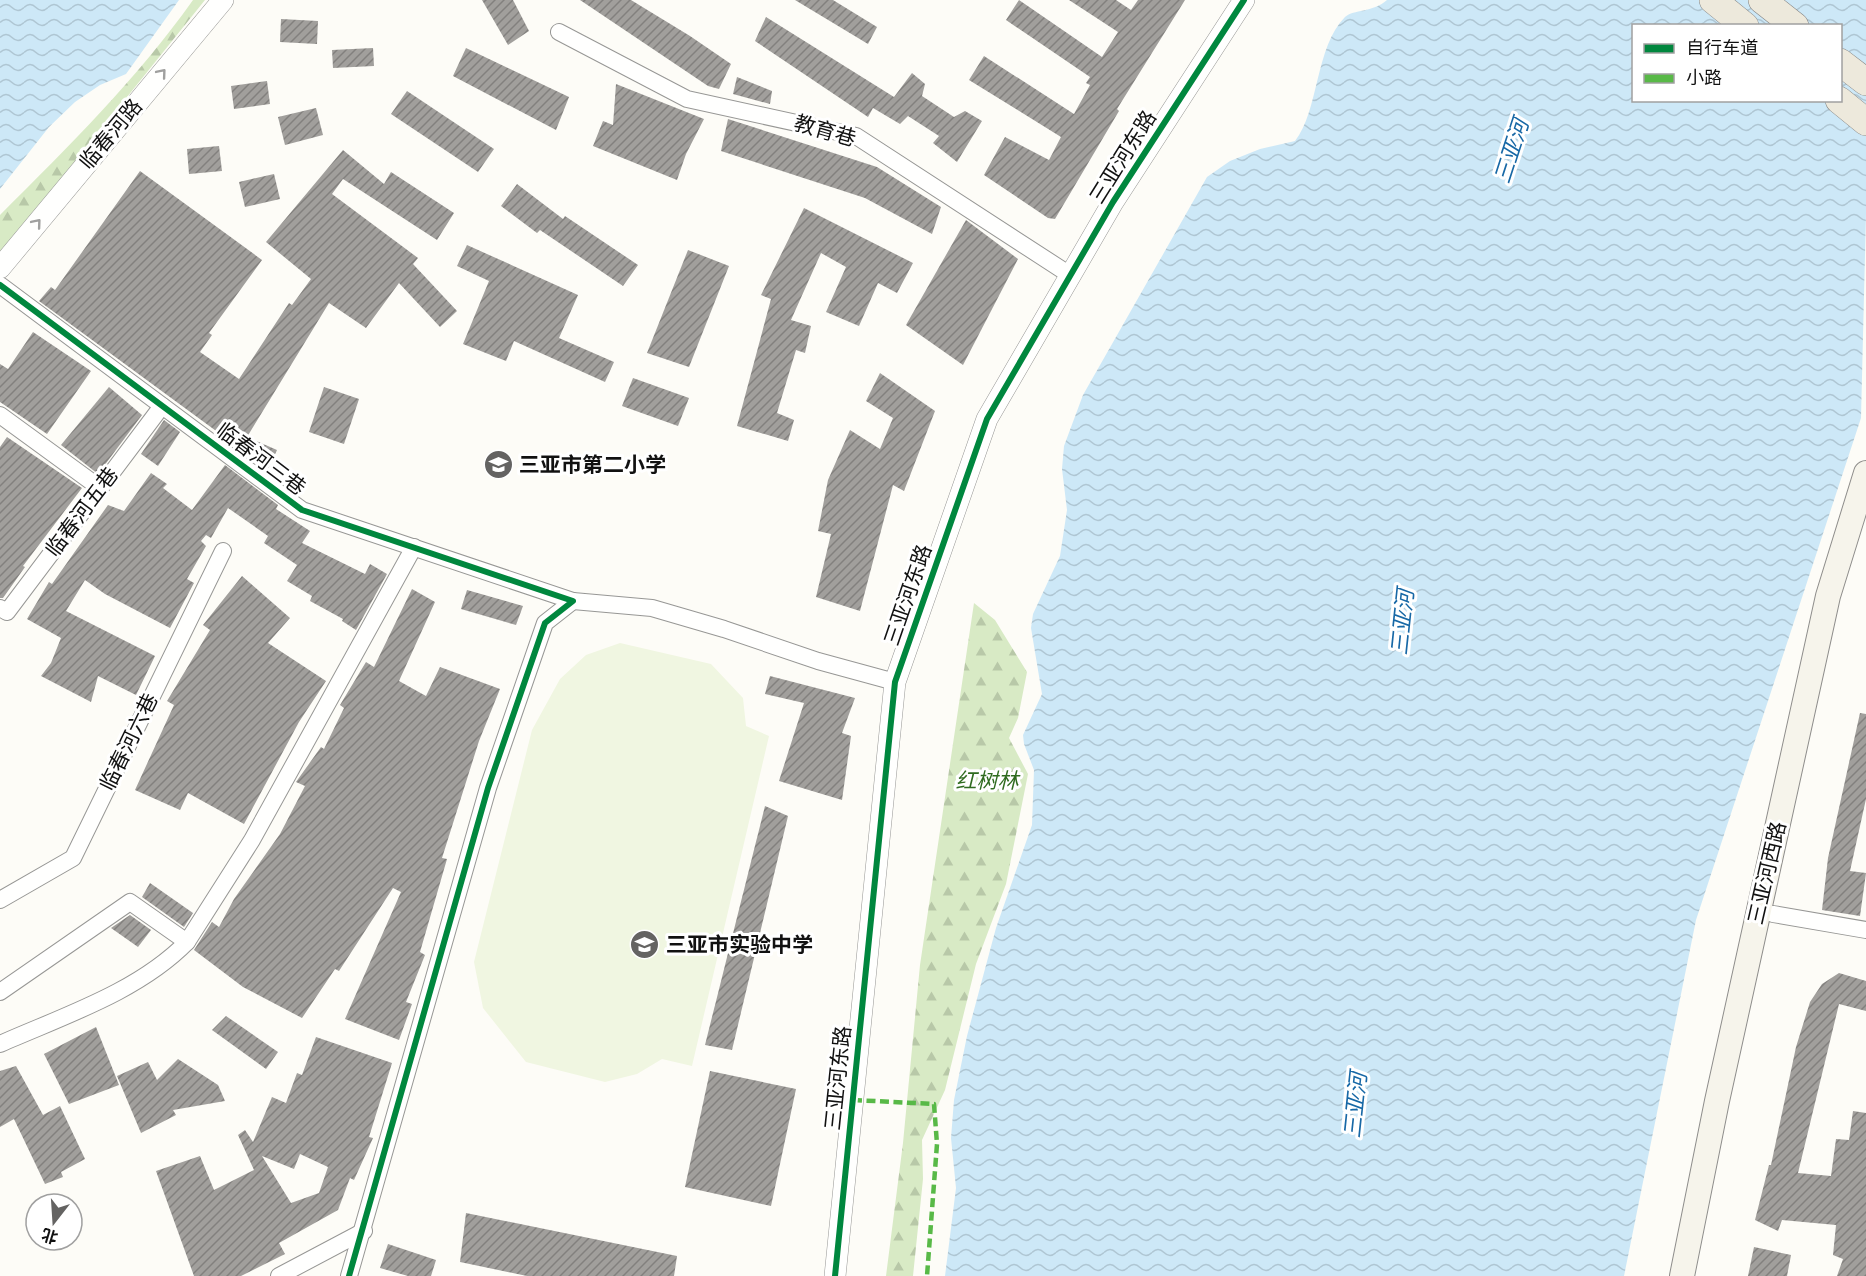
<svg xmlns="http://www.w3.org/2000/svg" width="1866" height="1276" font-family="Literata,'Noto Sans SC',serif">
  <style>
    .forest { fill: url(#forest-firs) }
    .pitch { fill: #f0f6e1 }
    .water { fill: url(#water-waves); fill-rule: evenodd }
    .building { fill: url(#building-hatch); fill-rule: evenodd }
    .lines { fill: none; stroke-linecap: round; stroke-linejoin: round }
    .minor-casing { stroke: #979795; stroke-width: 18 }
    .tertiary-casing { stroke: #979795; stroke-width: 22 }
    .secondary-casing { stroke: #8e8d8b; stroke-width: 26 }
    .primary-casing { stroke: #858482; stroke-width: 28 }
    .minor { stroke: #fffffe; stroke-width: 16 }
    .tertiary { stroke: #fffffe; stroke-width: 21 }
    .secondary { stroke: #f6f4eb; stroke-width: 24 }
    .primary { stroke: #ede9dc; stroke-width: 27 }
    .quiet { stroke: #58b947; stroke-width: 4.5; stroke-dasharray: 9 4.5; stroke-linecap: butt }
    .cycleway-casing { stroke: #fff; stroke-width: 10 }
    .cycleway { stroke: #00873e; stroke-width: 6 }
    .oneway { stroke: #a0a09f }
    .labels { text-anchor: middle; stroke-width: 6; stroke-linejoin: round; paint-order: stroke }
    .street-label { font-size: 21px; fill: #111; stroke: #fff }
    .poi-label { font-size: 21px; font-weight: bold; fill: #111; stroke: #fff; text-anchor: start }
    .park-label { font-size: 21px; font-style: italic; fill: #2f6b1f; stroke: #fff }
    .water-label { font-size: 22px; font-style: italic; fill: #1768a6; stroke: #fff }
  </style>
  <defs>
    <pattern id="forest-firs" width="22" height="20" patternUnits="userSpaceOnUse" patternTransform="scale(1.5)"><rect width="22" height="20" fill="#d8eac5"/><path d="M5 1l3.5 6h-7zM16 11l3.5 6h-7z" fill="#b8c8a8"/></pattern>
    <pattern id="water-waves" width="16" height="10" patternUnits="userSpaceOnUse" patternTransform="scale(1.5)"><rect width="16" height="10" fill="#cde8f7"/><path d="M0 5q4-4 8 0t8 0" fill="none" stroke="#afc6d3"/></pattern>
    <pattern id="building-hatch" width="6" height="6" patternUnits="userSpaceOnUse" patternTransform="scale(1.5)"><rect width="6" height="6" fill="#a19f9c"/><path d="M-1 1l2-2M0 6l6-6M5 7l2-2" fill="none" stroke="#82807e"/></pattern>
  </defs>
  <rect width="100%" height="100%" fill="#fdfcf7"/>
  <!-- forest -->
  <g class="forest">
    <path d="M193 0H205L0 255V215C69 146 137 79 193 0Z"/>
    <path d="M974 603 995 620 1027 672 1018 718 1009 738 1028 774 1006 884 976 964 945 1090 922 1140 923 1179 913 1276H886L903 1143 920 965Z"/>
  </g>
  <!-- pitch -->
  <path class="pitch" d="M620 643 711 664 743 698 746 726 769 736 692 1066 662 1059 637 1074 605 1082 526 1062 483 1008 474 962 532 730 560 679 586 655Z"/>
  <!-- water -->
  <g class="water">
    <path d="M0 0H179L126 74 100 85 75 102 49 127 0 189Z"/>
    <path d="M1387 0H1866V214L1861 418 1696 920 1624 1276H945L956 1188 951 1138 954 1100 967 1036 996 928 1032 825 1034 770 1024 744 1023 735 1042 694 1031 628 1033 614 1060 556 1067 510 1062 469 1064 446 1083 395 1207 177 1230 161 1260 149 1295 141C1319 111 1315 47 1345 17 1354 9 1372 13 1387 0ZM1634 26H1840V100H1634Z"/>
  </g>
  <!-- building -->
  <g class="building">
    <path d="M482 0H513L529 31 508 45Z"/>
    <path d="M580 0H631L690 36 731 64 719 89 708 86Z"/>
    <path d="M795 0H833L877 27 868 44Z"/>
    <path d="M1019 0 1102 57 1118 32 1069 0H1116L1131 10 1138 0H1185L1117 109 1119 111 1055 219 1048 218 984 175 1005 137 1049 160 1061 137 969 80 984 56 1074 114 1090 85 1086 83 1090 77 1006 20Z"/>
    <path d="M766 17 894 97 912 73 925 84 922 96 954 117 965 111 982 121 957 162 933 143 939 136 908 116 900 124 873 108 868 117 755 41Z"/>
    <path d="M281 19 318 21 317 44 280 42Z"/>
    <path d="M373 48 374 66 333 68 332 50Z"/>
    <path d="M466 48 569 97 556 130 453 76Z"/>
    <path d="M737 77 772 91 770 104 733 94Z"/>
    <path d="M267 81 270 104 234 109 231 86Z"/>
    <path d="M616 84 704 119 686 154 677 180 593 146 603 121 613 125Z"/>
    <path d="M407 91 494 149 478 172 391 114Z"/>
    <path d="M316 108 323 135 285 145 278 117Z"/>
    <path d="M728 119 877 167 941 207 932 234 865 198 721 151Z"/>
    <path d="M219 146 222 171 189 174 187 149Z"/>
    <path d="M343 150 384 184 391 172 454 213 437 240 343 179 332 194 418 258 413 264 457 311 440 327 399 283 366 328 329 303 247 437 277 450 268 469 39 301 51 287 55 290 140 171 262 260 209 333 212 335 200 352 239 379 289 303 292 305 311 279 266 242Z"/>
    <path d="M274 174 280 199 245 207 239 182Z"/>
    <path d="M517 184 563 219 565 216 638 265 623 286 540 230 537 233 501 206Z"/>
    <path d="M804 208 913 263 897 293 878 283 859 326 826 312 846 267 821 253 791 320 811 326 805 353 796 350 777 413 794 420 788 441 737 426 771 299 761 295Z"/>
    <path d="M966 220 1018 259 963 365 906 325Z"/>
    <path d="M467 245 578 295 559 338 614 362 605 382 514 341 506 361 463 344 489 281 457 266Z"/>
    <path d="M688 250 729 266 689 367 647 353Z"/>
    <path d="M33 332 91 371 47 434 0 402V364L8 369Z"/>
    <path d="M880 373 935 411 904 491 893 485 860 611 816 597 831 534 818 531 828 480 850 430 880 449 893 418 866 401Z"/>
    <path d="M633 378 689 398 678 426 622 406Z"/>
    <path d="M109 387 142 415 98 474 61 445Z"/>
    <path d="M324 387 359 399 344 444 309 432Z"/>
    <path d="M164 420 180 432 158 466 141 454Z"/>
    <path d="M7 437 82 488 23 566 25 567 3 598H0V447Z"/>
    <path d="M225 465 278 505 276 509 310 531 302 543 365 574 370 564 387 574 356 630 342 621 343 619 310 601 312 596 287 581 297 565 264 543 268 536 228 508 211 538 206 535 201 541 206 546 187 579 194 583 170 628 105 594 85 580 66 611 155 656 136 695 98 676 91 702 41 676 51 663 61 638 27 619 49 582 52 584 108 505 124 511 151 473 167 484 163 488 192 510Z"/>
    <path d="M242 576 290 618 268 643 326 681 299 722 244 824 188 793 180 810 135 790 174 705 167 701 210 630 203 625Z"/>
    <path d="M412 589 435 602 399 681 426 696 440 667 500 689 479 741 442 858 447 859 420 952 425 955 406 1002 412 1004 399 1040 345 1019 401 892 393 888 339 971 335 969 302 1018 243 987 194 950 212 922 219 927 234 899 280 834 305 786 296 782 321 747 324 749 344 708 340 705 366 662 374 667Z"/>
    <path d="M467 590 523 606 516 625 461 609Z"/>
    <path d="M770 676 855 698 842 733 851 736 842 800 779 781 804 703 765 694Z"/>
    <path d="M1860 713 1866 714V799L1850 871 1866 873 1860 916 1822 910 1828 858Z"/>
    <path d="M765 806 788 816 732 1050 705 1045Z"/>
    <path d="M150 883 193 913 184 927 142 897Z"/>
    <path d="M130 915 151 930 138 947 111 928Z"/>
    <path d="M1839 973 1866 981V1011L1839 1004 1798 1173 1831 1176 1836 1139 1849 1140 1853 1111 1866 1113V1276H1837L1843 1259 1833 1255 1836 1225 1782 1220 1778 1231 1755 1220 1769 1165H1771L1796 1047 1810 1002 1822 984Z"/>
    <path d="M226 1016 278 1052 266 1069 212 1030Z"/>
    <path d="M96 1027 119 1085 69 1104 44 1054Z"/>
    <path d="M316 1037 392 1063 369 1137 373 1138 354 1180 350 1178 338 1210 279 1243 285 1254 241 1276H194L156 1171 200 1156 214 1190 254 1170 238 1135 245 1130 253 1142 272 1097 286 1103 297 1073 302 1075ZM300 1154 328 1167 319 1193 291 1203 262 1156 294 1169Z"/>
    <path d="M178 1059 218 1085 225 1101 173 1110 176 1115 141 1133 117 1076 148 1062 157 1080Z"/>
    <path d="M16 1066 43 1115 60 1106 85 1159 61 1172 63 1177 45 1184 14 1119 0 1127V1071Z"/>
    <path d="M710 1071 796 1089 771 1206 685 1187Z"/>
    <path d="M466 1213 677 1256 674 1276H527L460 1262Z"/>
    <path d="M388 1244 436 1260 431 1276H408L380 1268Z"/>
    <path d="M1754 1247 1791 1255 1787 1276H1748Z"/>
  </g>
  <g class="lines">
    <defs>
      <g id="minor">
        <path d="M559 32 687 99 856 136 1070 275"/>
        <path d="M0 285 302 510 573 601 545 623 488 788 349 1276"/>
        <path d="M0 415 100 488"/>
        <path d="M573 601 652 608 724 629 818 661 895 682"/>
        <path d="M0 608 7 612 162 406"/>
        <path d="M0 900 73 858 223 551"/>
        <path d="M1773 914 1866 930"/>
        <path d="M0 992 130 902 187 942 252 840 414 547"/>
        <path d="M0 1044C63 1016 138 992 187 942"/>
        <path d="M279 1276 364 1231"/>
      </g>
      <g id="tertiary">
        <path d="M0 268 223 0"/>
        <path d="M835 1276 895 682 987 419 1113 202 1244 0"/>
      </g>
      <path id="secondary" d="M1682 1276 1717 1101 1828 596 1866 473"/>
      <g id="primary">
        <path d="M1713 0 1745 26"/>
        <path d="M1762 0 1795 26"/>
        <path d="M1840 62 1866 82"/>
        <path d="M1839 100 1866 122"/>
      </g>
    </defs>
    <!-- minor casing -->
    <use href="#minor" class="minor-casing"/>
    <!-- tertiary casing -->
    <use href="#tertiary" class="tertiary-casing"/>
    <!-- secondary casing -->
    <use href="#secondary" class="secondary-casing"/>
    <!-- primary casing -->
    <use href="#primary" class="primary-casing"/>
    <!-- minor -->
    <use href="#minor" class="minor"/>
    <!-- tertiary -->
    <use href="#tertiary" class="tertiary"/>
    <!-- secondary -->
    <use href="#secondary" class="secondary"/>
    <!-- primary -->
    <use href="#primary" class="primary"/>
    <!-- quiet -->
    <path class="quiet" d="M853 1100 934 1104 937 1144 927 1276"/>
    <defs>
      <g id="cycleway">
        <path d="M0 285 302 510 573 601 545 623 488 788 349 1276"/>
        <path d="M835 1276 895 682 987 419 1113 202 1244 0"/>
      </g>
    </defs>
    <!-- cycleway casing -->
    <use href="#cycleway" class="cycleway-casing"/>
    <!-- cycleway -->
    <use href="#cycleway" class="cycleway"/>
  </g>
  <!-- one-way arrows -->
  <defs><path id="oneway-chevron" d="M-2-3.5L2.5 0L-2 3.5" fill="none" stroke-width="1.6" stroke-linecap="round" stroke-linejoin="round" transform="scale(1.5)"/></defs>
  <g class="oneway">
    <use href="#oneway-chevron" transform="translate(162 73) rotate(-50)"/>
    <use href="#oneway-chevron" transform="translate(37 223) rotate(-50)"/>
  </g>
  <!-- icons -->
  <defs>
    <symbol id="school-disc" viewBox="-11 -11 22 22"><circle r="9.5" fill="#646362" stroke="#fff"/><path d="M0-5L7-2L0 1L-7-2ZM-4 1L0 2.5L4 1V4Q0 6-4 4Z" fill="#fff"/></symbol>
  </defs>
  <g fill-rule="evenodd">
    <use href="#school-disc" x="482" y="448" width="33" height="33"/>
    <use href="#school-disc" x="628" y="928" width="33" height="33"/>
  </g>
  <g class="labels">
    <!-- street labels -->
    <g class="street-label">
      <text transform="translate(825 131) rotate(16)" y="7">教育巷</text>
      <text transform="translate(111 134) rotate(-50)" y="7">临春河路</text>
      <text transform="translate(1123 157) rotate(-58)" y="7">三亚河东路</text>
      <text transform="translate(261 459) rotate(37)" y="7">临春河三巷</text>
      <text transform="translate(82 512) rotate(-53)" y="7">临春河五巷</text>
      <text transform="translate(908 595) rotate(-71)" y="7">三亚河东路</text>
      <text transform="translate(129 742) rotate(-64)" y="7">临春河六巷</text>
      <text transform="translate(1767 873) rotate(-77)" y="7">三亚河西路</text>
      <text transform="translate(838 1078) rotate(-84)" y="7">三亚河东路</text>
    </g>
    <!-- poi labels -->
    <g class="poi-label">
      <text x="519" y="472">三亚市第二小学</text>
      <text x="666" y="952">三亚市实验中学</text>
    </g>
    <!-- park labels -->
    <g class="park-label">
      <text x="987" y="788">红树林</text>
    </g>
    <!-- water labels -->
    <g class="water-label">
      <text transform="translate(1511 151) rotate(-72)" y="8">三亚河</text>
      <text transform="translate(1402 622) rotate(-84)" y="8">三亚河</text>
      <text transform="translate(1355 1105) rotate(-84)" y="8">三亚河</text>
    </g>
  </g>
  <!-- legend -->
  <rect x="1632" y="24" width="210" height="78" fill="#ffffff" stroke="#a0a0a0" stroke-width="1.5"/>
  <rect x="1644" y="44" width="30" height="9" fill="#00873e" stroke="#a0a0a0" stroke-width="1.5"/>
  <text x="1686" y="54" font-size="18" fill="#111111">自行车道</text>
  <rect x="1644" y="74" width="30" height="9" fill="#58b947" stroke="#a0a0a0" stroke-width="1.5"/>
  <text x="1686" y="84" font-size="18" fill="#111111">小路</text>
  <!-- north arrow -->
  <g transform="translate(54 1222) rotate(197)"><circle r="28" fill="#ffffff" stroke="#a0a0a0" stroke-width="1.5"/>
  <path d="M0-4.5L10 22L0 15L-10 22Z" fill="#646362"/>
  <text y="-9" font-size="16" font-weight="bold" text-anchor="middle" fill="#111111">北</text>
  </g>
</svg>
